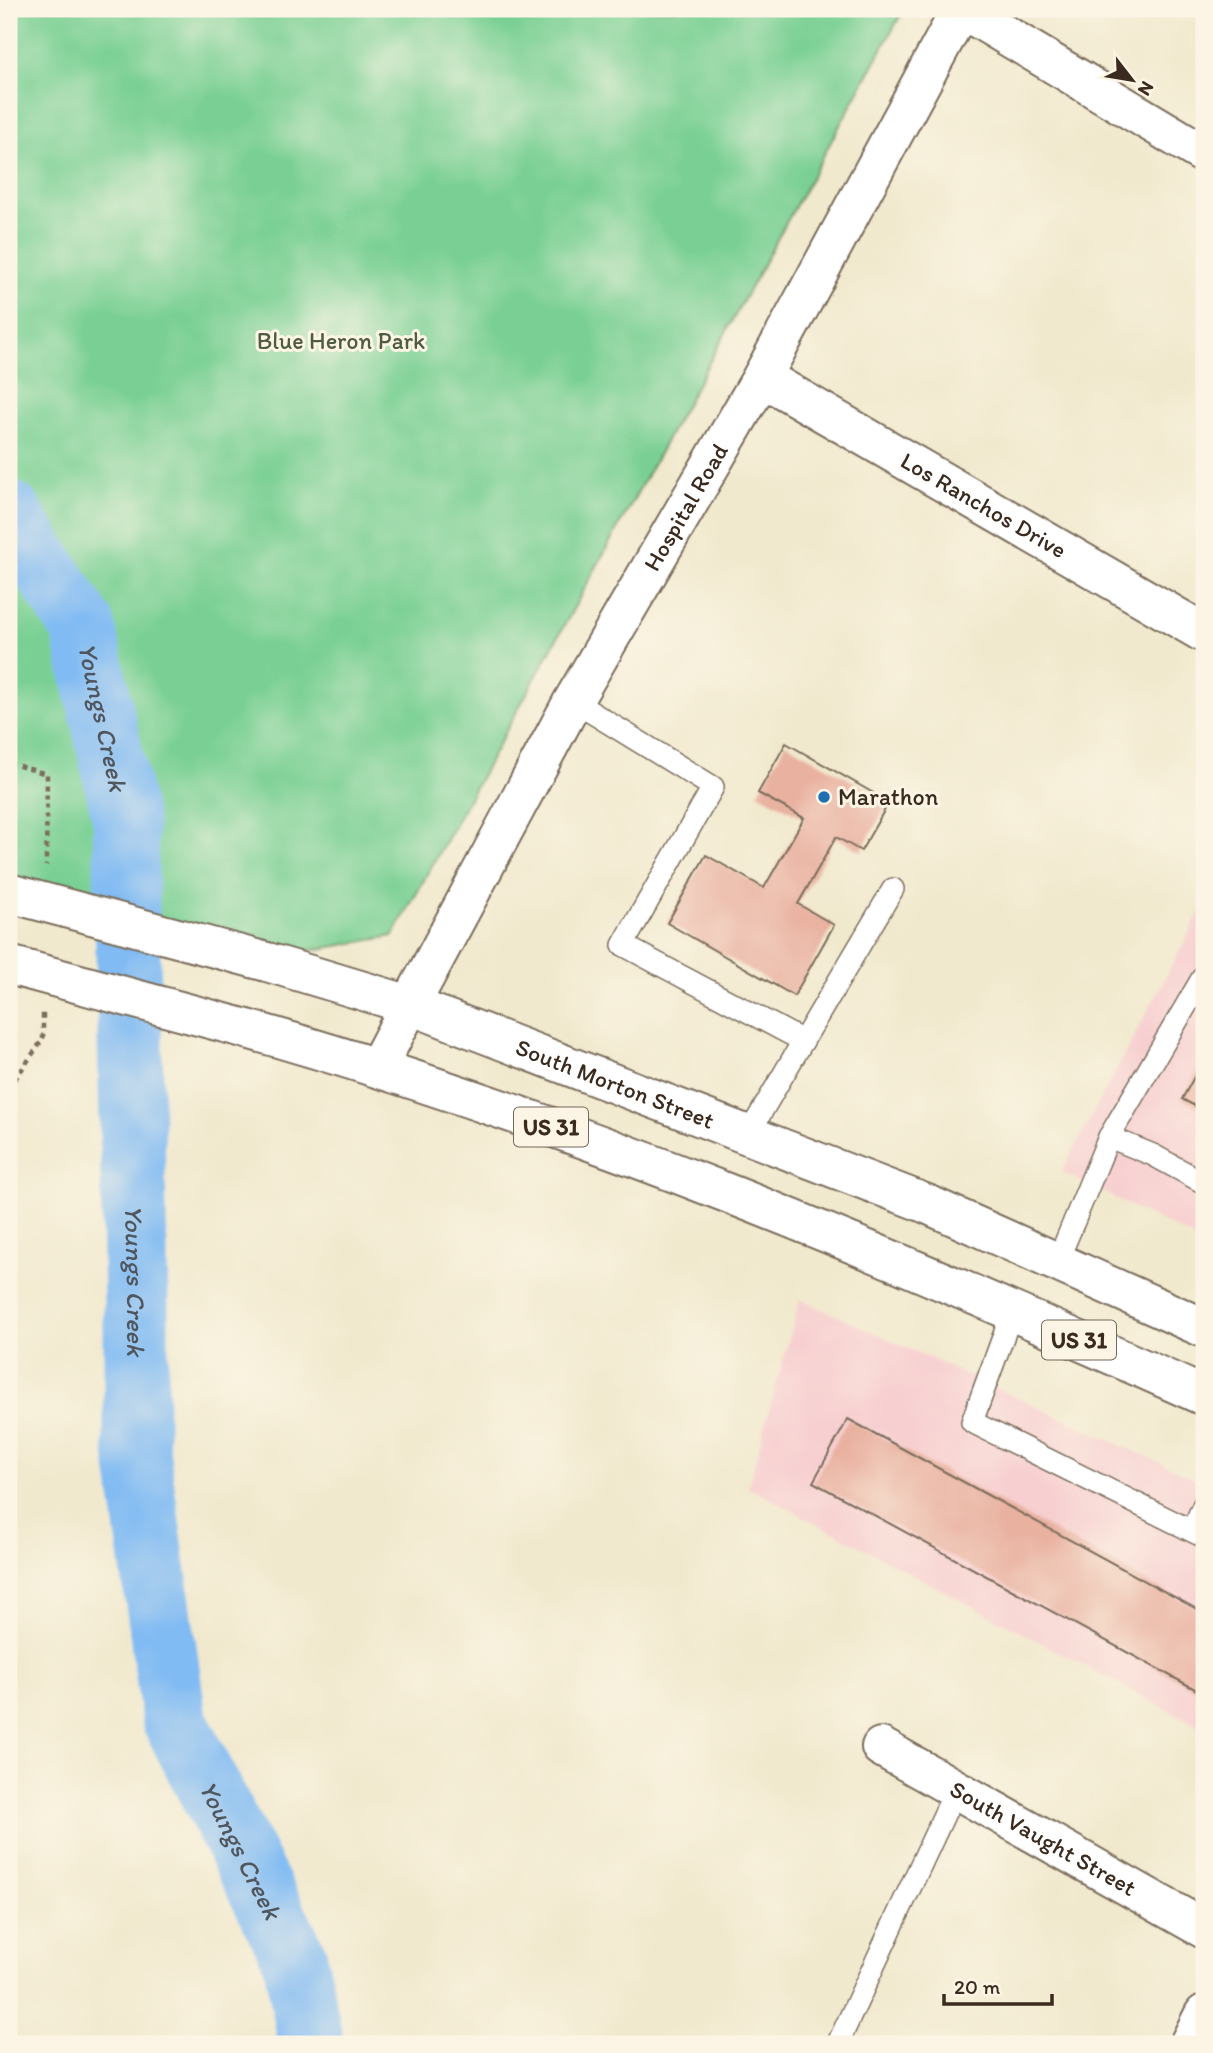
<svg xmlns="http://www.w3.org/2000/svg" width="1213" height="2053" font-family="Itim,sans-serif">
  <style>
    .built { fill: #f7cfd0 }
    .green { fill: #7ad094; stroke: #5a7d59; stroke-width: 2 }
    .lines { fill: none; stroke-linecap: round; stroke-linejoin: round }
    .river { stroke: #81bbf3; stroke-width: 65 }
    .building { fill: #e9b1a0 }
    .lane-casing { stroke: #7b6d5c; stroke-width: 24 }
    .street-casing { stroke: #7b6d5c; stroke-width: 42 }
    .primary-casing { stroke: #7b6d5c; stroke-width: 42 }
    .path { stroke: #7b6d5c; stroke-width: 4.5; stroke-dasharray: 5 5; stroke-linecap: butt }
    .lane { stroke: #fff; stroke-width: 21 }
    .street { stroke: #fff; stroke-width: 38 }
    .primary { stroke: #fff; stroke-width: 38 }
    .primary-bridge-casing { stroke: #7b6d5c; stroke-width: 42; stroke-linecap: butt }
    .primary-bridge { stroke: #fff; stroke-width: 38 }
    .poi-dot { fill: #1f6fb2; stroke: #fcf5e5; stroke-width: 2.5 }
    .labels { text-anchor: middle; stroke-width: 6; stroke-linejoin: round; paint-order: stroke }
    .shield { fill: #fcf5e5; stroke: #75675a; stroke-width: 2 }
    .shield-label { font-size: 23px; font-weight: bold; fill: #3b2a1e }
    .park-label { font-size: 24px; fill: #4e5c41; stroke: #fcf5e5 }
    .street-label { font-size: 24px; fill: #3b2a1e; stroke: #fcf5e5 }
    .poi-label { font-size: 24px; fill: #3b2a1e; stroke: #fcf5e5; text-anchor: start }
    .water-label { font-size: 26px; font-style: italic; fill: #50565e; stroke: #fcf5e5 }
  </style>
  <rect width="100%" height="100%" fill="#fcf5e5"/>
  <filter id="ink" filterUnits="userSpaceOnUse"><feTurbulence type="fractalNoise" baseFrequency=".0143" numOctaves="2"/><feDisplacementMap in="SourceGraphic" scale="14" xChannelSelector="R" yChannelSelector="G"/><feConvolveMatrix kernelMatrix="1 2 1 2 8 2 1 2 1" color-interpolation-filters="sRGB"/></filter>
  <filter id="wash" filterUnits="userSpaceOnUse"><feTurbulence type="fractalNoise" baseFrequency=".00686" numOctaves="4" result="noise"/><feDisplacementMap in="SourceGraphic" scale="28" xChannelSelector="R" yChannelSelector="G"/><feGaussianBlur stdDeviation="1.57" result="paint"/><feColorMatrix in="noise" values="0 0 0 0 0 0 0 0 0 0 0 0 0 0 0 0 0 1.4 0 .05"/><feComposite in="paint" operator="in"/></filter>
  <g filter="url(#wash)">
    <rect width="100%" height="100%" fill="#f1e9ce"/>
    <!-- built -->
    <g class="built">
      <path d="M1204 905V1243L1062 1172Z"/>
      <path d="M800 1299 1204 1483V1729L748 1487Z"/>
    </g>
    <!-- green -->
    <path class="green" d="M9 9H904L393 936 302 952 9 883Z"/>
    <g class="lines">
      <!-- river -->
      <path class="river" id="s1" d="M9 513 83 627 125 820 136 1301V1443L174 1719 295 1958 311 2044"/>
    </g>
    <g id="blocks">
      <!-- building -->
      <g class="building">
        <path d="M786 743 889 802 861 851 836 837 798 904 834 925 794 996 667 923 706 855 764 888 804 818 758 793Z"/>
        <path d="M1204 1059V1111L1182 1099Z"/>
        <path d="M848 1419 1204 1613V1694L813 1482Z"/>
      </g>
    </g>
  </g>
  <g filter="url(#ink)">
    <use href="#blocks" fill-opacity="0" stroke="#7b6d5c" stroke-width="2"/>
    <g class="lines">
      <defs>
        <g id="lane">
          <path d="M573 701 713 787 623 945 803 1041 748 1135"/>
          <path d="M803 1041 893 889"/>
          <path d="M1109 1137 1204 975"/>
          <path d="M1058 1260 1109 1137 1153 1155 1204 1183"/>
          <path d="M1013 1310 972 1422 1204 1537"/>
          <path d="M1192 1530 1204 1504"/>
          <path d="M842 2044 839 2041 956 1789"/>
        </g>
        <g id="street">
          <path d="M962 9 1204 154"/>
          <path id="s2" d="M762 377 1204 633"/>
          <path id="s3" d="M410 1005 573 701 762 377 961 9"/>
          <path id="s4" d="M881 1747 1204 1929"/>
        </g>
        <g id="primary">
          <path id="s5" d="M267 962 410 1005 927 1204 1204 1328"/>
          <path d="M247 1029C576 1122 892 1256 1204 1396"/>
          <path d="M378 1066 410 1005"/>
          <path d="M1189 2044 1204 2014"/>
        </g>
      </defs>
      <!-- lane casing -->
      <use href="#lane" class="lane-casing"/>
      <!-- street casing -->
      <use href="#street" class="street-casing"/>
      <!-- primary casing -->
      <use href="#primary" class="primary-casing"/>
      <!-- path -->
      <g class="path">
        <path d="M9 763 47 774 46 866"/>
        <path d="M9 1088 43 1039V1011"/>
      </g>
      <!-- lane -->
      <use href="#lane" class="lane"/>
      <!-- street -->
      <use href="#street" class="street"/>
      <!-- primary -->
      <use href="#primary" class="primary"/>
      <defs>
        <g id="primary-bridge">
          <path d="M9 893 267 962"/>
          <path d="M9 965 247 1029"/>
        </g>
      </defs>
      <!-- primary-bridge casing -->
      <use href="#primary-bridge" class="primary-bridge-casing"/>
      <!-- primary-bridge -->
      <use href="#primary-bridge" class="primary-bridge"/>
    </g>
  </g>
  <!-- markers -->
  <circle class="poi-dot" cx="824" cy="797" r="7"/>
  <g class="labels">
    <!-- shield labels -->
    <g class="shield">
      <rect x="514" y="1107.5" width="74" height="39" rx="5"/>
      <rect x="1042" y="1320.5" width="74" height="39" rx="5"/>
    </g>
    <g class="shield-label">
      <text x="551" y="1135">US 31</text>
      <text x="1079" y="1348">US 31</text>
    </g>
    <!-- park labels -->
    <g class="park-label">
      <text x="341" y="349">Blue Heron Park</text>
    </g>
    <!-- street labels -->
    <g class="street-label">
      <text dy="8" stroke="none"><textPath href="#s2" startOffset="256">Los Ranchos Drive</textPath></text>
      <text dy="8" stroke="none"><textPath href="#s3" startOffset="569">Hospital Road</textPath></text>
      <text dy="8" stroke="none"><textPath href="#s5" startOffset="369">South Morton Street</textPath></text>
      <text dy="8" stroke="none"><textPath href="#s4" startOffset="186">South Vaught Street</textPath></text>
    </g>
    <!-- poi labels -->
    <g class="poi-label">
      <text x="838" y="805">Marathon</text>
    </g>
    <!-- water labels -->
    <g class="water-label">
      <text dy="9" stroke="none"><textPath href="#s1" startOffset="228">Youngs Creek</textPath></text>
      <text dy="9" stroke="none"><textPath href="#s1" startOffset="794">Youngs Creek</textPath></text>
      <text dy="9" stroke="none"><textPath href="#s1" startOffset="1382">Youngs Creek</textPath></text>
    </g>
  </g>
  <!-- margin -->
  <rect width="1213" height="2053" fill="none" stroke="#fcf5e5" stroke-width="35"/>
  <!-- north arrow -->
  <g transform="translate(1132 80) rotate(121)" stroke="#fcf5e5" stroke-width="5" paint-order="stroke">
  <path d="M0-5L12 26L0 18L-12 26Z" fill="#3b2a1e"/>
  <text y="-10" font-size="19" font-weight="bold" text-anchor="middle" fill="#3b2a1e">N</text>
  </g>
  <!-- scale -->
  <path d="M944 1994v10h108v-10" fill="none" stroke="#3b2a1e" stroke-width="3.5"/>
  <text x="954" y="1994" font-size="21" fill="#3b2a1e" stroke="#fcf5e5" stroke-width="5" paint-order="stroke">20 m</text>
</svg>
